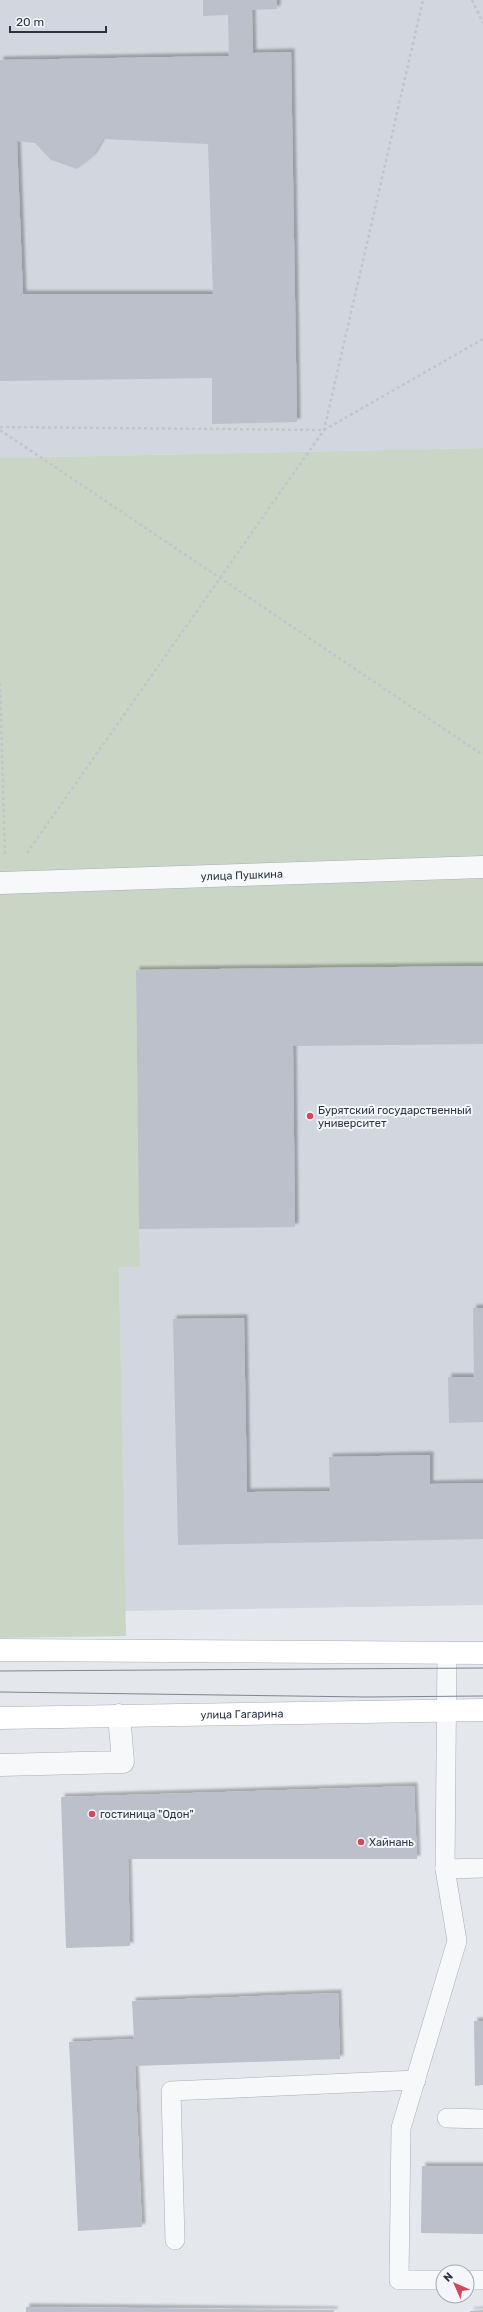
<svg xmlns="http://www.w3.org/2000/svg" width="483" height="2312" font-family="Rubik,sans-serif">
  <style>
    .built { fill: #d2d6de }
    .green { fill: #c9d6c5 }
    .building { fill: #bbc0ca; fill-rule: evenodd; filter: url(#shadow) }
    .lines { fill: none; stroke-linecap: round; stroke-linejoin: round }
    .lane-casing { stroke: #a9aeb7; stroke-width: 20 }
    .street-casing { stroke: #a9aeb7; stroke-width: 23 }
    .secondary-casing { stroke: #a9aeb7; stroke-width: 23 }
    .path { stroke: #c2c5cb; stroke-width: 2.5; stroke-dasharray: 3 3; stroke-linecap: butt }
    .lane { stroke: #f7f8fa; stroke-width: 19 }
    .street { stroke: #f7f8fa; stroke-width: 22 }
    .secondary { stroke: #fff; stroke-width: 22 }
    .tram { stroke: #7d8696; stroke-width: 1 }
    .poi-dot { fill: #d1495b; stroke: #f4f6f9; stroke-width: 1.5 }
    .labels { text-anchor: middle; stroke-width: 4; stroke-linejoin: round; paint-order: stroke }
    .street-label { font-size: 11px; fill: #2b3445; stroke: #f4f6f9 }
    .poi-label { font-size: 11px; fill: #2b3445; stroke: #f4f6f9; text-anchor: start }
  </style>
  <defs>
    <filter id="shadow"><feDropShadow dx="3.5" dy="-3.5" stdDeviation="1" flood-color="#0004"/></filter>
  </defs>
  <rect width="100%" height="100%" fill="#e4e7ec"/>
  <!-- built -->
  <g class="built">
    <path d="M0 0H483V448L0 458Z"/>
    <path d="M483 966V1605L125 1611 119 1267H140L136 970Z"/>
  </g>
  <!-- green -->
  <path class="green" d="M483 448V966L136 970 140 1267H119L126 1636 0 1638V458Z"/>
  <!-- building -->
  <g class="building">
    <path d="M203 0H277V9L252 10 253 53 291 52 297 422 212 424V378L0 381V60L229 56 228 15 203 16ZM103 139 208 144 213 294H23L17 141 35 143 51 160 77 169 92 157Z"/>
    <path d="M483 966V1044L293 1046 295 1227 139 1229 136 970Z"/>
    <path d="M473 1308H483V1422L449 1423 448 1377H474Z"/>
    <path d="M244 1318 247 1492 330 1491 329 1457 430 1455V1484L483 1483V1539L178 1545 173 1319Z"/>
    <path d="M414 1786 417 1859H128L130 1946 66 1948 61 1797Z"/>
    <path d="M338 1993 340 2059 135 2066 142 2227 78 2231 69 2042 134 2039 132 2001Z"/>
    <path d="M474 2021H483V2085L475 2086Z"/>
    <path d="M422 2166H483V2234L421 2233Z"/>
    <path d="M26 2307 334 2310V2312H26Z"/>
    <path d="M483 2310V2312H470V2311Z"/>
  </g>
  <g class="lines">
    <defs>
      <g id="lane">
        <path d="M445 1869 483 1868"/>
        <path d="M447 2118 483 2119"/>
        <path d="M175 2240 171 2091 416 2080"/>
        <path d="M443 2280H399L401 2128 457 1941 445 1869 447 1652"/>
        <path d="M467 2280H483"/>
      </g>
      <g id="street">
        <path id="s1" d="M0 883 483 867"/>
        <path d="M0 1765 123 1762 119 1715"/>
      </g>
      <g id="secondary">
        <path d="M0 1650 483 1653"/>
        <path id="s2" d="M0 1718 483 1710"/>
      </g>
    </defs>
    <!-- lane casing -->
    <use href="#lane" class="lane-casing"/>
    <!-- street casing -->
    <use href="#street" class="street-casing"/>
    <!-- secondary casing -->
    <use href="#secondary" class="secondary-casing"/>
    <!-- path -->
    <g class="path">
      <path d="M472 0 483 23"/>
      <path d="M0 427 324 430 483 339"/>
      <path d="M0 430 483 755"/>
      <path d="M0 683 5 855"/>
      <path d="M27 853 324 430 423 0"/>
    </g>
    <!-- lane -->
    <use href="#lane" class="lane"/>
    <!-- street -->
    <use href="#street" class="street"/>
    <!-- secondary -->
    <use href="#secondary" class="secondary"/>
    <!-- tram -->
    <g class="tram">
      <path d="M0 1671 483 1668"/>
      <path d="M0 1692 366 1697 483 1696"/>
    </g>
  </g>
  <!-- markers -->
  <g class="poi-dot">
    <circle cx="310" cy="1116" r="4"/>
    <circle cx="92" cy="1814" r="4"/>
    <circle cx="361" cy="1842" r="4"/>
  </g>
  <g class="labels">
    <!-- street labels -->
    <g class="street-label">
      <text dy="4" stroke="none"><textPath href="#s1" startOffset="242">улица Пушкина</textPath></text>
      <text dy="4" stroke="none"><textPath href="#s2" startOffset="242">улица Гагарина</textPath></text>
    </g>
    <!-- poi labels -->
    <g class="poi-label">
      <text x="318" y="1114">Бурятский государственный<tspan x="318" dy="13">университет</tspan></text>
      <text x="100" y="1818">гостиница "Одон"</text>
      <text x="369" y="1846">Хайнань</text>
    </g>
  </g>
  <!-- north arrow -->
  <g transform="translate(455 2284) rotate(315)"><circle r="19" fill="#f4f6f9" stroke="#a4a8b1"/>
  <path d="M0-3L7 15L0 10L-7 15Z" fill="#d1495b"/>
  <text y="-6" font-size="11" font-weight="bold" text-anchor="middle" fill="#2b3445">N</text>
  </g>
  <!-- scale -->
  <path d="M10 26v6h96v-6" fill="none" stroke="#2b3445" stroke-width="2"/>
  <text x="16" y="26" font-size="12" fill="#2b3445" stroke="#f4f6f9" stroke-width="3" paint-order="stroke">20 m</text>
</svg>
